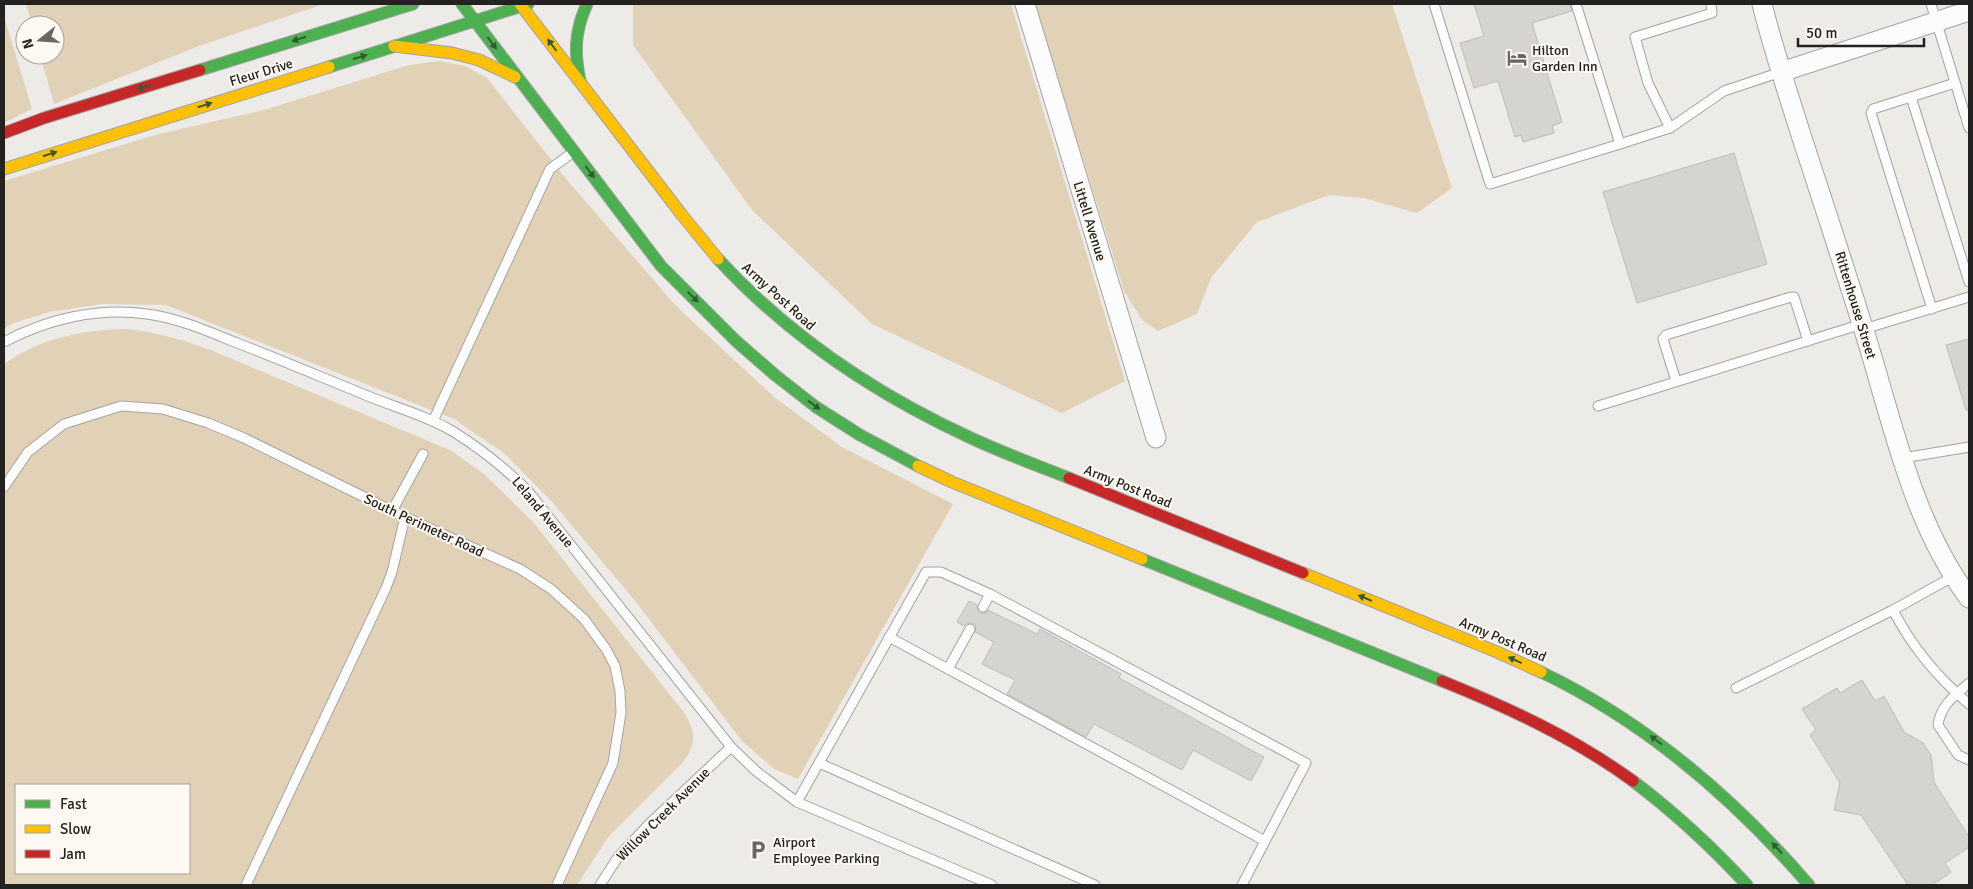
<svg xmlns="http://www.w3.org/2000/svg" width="1973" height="889" font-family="Signika,sans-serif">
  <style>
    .green { fill: #e1d1b7; fill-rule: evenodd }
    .building { fill: #d6d4d1; stroke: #bdbbb9 }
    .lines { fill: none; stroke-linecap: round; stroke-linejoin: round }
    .lane-casing { stroke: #a4a3a0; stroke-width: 11 }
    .street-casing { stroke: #a4a3a0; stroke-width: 21 }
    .fast-casing { stroke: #a4a3a0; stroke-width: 13 }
    .slow-casing { stroke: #a4a3a0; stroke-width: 13 }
    .jam-casing { stroke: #a4a3a0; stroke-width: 13 }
    .lane { stroke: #fcfcfc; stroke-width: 9 }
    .street { stroke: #fcfcfc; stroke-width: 19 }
    .fast { stroke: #4caf50; stroke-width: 11 }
    .slow { stroke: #ffc107; stroke-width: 11 }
    .jam { stroke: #c62828; stroke-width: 11 }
    .oneway { fill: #335a33 }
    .labels { text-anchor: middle; stroke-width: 4; stroke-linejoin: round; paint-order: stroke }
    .poi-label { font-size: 14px; fill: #232220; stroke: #fdf9f2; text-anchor: start }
    .street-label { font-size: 14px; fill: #232220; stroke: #fdf9f2 }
  </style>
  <rect width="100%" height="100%" fill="#edebe8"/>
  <!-- green -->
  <g class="green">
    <path d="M26 4H324L199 46 54 104 40 55H55V25H32Z"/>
    <path d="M633 4H1011L1125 381 1062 413 872 324 752 210 633 45Z"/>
    <path d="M1035 4H1392L1452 188 1417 213 1364 198 1329 195 1257 222 1211 278 1197 314 1158 331 1142 320 1124 291Z"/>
    <path d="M4 16 32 109 4 123Z"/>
    <path d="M439 61 465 66 487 78 567 180 676 306 774 397 842 447 953 504 798 779 774 769 742 741 636 602 553 503 505 454 454 419 166 305 103 304 49 312 14 323 4 329V181L155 135 264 110 409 65Z"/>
    <path d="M126 329C157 332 184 340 213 351L450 450 484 474 534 523 686 715C696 735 696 742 684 761L609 836 577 885H4V364C41 338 82 330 126 329ZM16 785H189V873H16Z"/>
  </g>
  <!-- building -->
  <g class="building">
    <path d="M1474 4H1570L1572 11 1532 23 1562 122 1552 126 1554 133 1523 142 1521 135 1515 137 1498 81 1474 88 1460 43 1484 36Z"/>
    <path d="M1734 153 1767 264 1637 303 1603 192Z"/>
    <path d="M1969 339V410H1966L1946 345Z"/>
    <path d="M969 601 977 605V610L980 613H986L988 610 1037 634 1040 629 1121 674 1119 678 1264 757 1251 781 1193 750 1182 770 1094 724 1086 737 1007 694 1015 680 982 664 994 642 975 632 976 626 973 623H967L964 626 957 622Z"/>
    <path d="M1862 680 1875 701 1884 696 1904 732 1923 743 1931 755 1934 782 1969 837V847L1945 863 1951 872 1932 885H1908L1861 815 1834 810 1840 783 1810 735 1816 730 1802 709 1837 688 1840 693Z"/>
  </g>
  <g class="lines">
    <defs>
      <g id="lane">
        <path d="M1434 4 1490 184 1620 144"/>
        <path d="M1576 4 1620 144 1670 128 1724 91 1781 72"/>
        <path d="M1931 4 1969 128"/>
        <path d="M1911 97 1969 282"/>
        <path d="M1670 128 1648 83 1635 37 1712 13 1711 4"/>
        <path d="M1932 309 1871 113 1873 109 1955 83"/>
        <path d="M1864 329 1969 297"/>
        <path d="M4 342C47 319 98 307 147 314 178 318 207 331 237 343 279 359 321 377 363 394 393 407 426 415 454 432 481 449 505 468 528 491L731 747 756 771 797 802 992 885"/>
        <path d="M1676 381 1663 339 1666 335 1791 297H1794L1795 300 1808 341"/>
        <path d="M1598 406 1862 324"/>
        <path d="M433 421 550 169 572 153"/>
        <path d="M1903 458 1969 447"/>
        <path d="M4 487 28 452 64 424 121 406 163 409 208 423 244 438 405 517 520 569 551 589 584 619 606 649 615 666 620 691 621 713 613 763 557 885"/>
        <path d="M392 511 423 454"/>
        <path d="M1954 576 1893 610C1912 647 1938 678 1969 704"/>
        <path d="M983 607 990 594"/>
        <path d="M889 637 1265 841"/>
        <path d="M948 669 970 629"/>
        <path d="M1969 683C1955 696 1941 704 1938 725L1958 755 1969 760"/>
        <path d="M1736 688 1893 610"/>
        <path d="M819 763 1095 885"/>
        <path d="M797 802 926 572H941L990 594 1306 763 1242 885"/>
        <path d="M246 885 386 588 392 572 405 517"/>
        <path d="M600 885 618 857 649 824 731 747"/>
      </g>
      <g id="street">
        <path d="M1025 4 1156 438"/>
        <path d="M1762 4C1773 49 1788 93 1802 138 1822 199 1842 260 1861 321 1891 413 1910 520 1969 598"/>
        <path d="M1781 72 1969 11"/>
      </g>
      <g id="fast">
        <path d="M462 4 661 266 736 341 775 375 816 407 860 435 918 466"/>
        <path d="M329 67 528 4"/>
        <path d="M200 70 413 4"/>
        <path d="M580 80C574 52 575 30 587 4"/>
        <path d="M718 259C789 336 875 394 971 438 1003 453 1036 465 1069 478"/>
        <path d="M1142 559 1442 681"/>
        <path d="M1541 672C1646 722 1733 797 1809 885"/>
        <path d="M1633 781C1674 812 1712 847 1747 885"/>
      </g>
      <g id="slow">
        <path d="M520 4 682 215 718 259"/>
        <path d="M394 46 452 53 479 60 515 77"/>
        <path d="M4 169 329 67"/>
        <path d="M918 466 952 482 1142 559"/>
        <path d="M1303 573 1497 652 1541 672"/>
      </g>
      <g id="jam">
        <path d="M4 133 44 118 200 70"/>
        <path d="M1069 478 1303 573"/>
        <path d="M1442 681C1509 708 1574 738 1633 781"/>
      </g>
    </defs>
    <!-- lane casing -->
    <use href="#lane" class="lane-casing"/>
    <!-- street casing -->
    <use href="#street" class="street-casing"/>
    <!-- fast casing -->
    <use href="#fast" class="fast-casing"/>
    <!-- slow casing -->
    <use href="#slow" class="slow-casing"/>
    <!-- jam casing -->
    <use href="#jam" class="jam-casing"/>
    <!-- lane -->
    <use href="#lane" class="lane"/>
    <!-- street -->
    <use href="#street" class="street"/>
    <!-- fast -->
    <use href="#fast" class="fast"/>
    <!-- slow -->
    <use href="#slow" class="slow"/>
    <!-- jam -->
    <use href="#jam" class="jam"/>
  </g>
  <!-- one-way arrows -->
  <defs><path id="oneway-solid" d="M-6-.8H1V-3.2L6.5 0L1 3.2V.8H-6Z" transform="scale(1.25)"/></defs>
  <g class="oneway">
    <use href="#oneway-solid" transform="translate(299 39) rotate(163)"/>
    <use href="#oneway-solid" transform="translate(492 43) rotate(53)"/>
    <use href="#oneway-solid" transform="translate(552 45) rotate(-127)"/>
    <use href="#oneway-solid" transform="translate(360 57) rotate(-17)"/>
    <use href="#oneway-solid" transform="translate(144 87) rotate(163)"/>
    <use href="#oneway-solid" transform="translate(205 105) rotate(-17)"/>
    <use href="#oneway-solid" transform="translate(50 154) rotate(-18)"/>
    <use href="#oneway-solid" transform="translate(590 172) rotate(53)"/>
    <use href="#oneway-solid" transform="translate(693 297) rotate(44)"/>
    <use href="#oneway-solid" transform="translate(814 405) rotate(36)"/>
    <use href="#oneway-solid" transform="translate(1365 598) rotate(-158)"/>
    <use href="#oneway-solid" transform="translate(1515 660) rotate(-156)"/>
    <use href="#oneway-solid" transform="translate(1656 740) rotate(-143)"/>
    <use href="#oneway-solid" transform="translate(1777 848) rotate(-132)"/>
  </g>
  <!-- icons -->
  <defs>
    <symbol id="hotel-bare" viewBox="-9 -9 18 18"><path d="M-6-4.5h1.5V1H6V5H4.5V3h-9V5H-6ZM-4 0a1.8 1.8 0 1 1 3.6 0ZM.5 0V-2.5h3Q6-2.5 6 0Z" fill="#6a6866" stroke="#fdf9f2" stroke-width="2.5" paint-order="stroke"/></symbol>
    <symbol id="parking-bare" viewBox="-9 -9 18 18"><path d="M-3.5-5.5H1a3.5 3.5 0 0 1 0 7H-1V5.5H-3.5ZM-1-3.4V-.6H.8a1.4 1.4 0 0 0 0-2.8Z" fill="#6a6866" stroke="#fdf9f2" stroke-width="2.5" paint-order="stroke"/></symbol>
  </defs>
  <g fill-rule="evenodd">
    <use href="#hotel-bare" x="1503" y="44" width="28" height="28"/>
    <use href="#parking-bare" x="744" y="836" width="28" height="28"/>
  </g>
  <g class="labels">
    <!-- poi labels -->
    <g class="poi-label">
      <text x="1532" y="55">Hilton<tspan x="1532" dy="16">Garden Inn</tspan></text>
      <text x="773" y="847">Airport<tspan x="773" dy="16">Employee Parking</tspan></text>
    </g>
    <!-- street labels -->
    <g class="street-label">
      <text transform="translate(261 72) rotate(-17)" y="5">Fleur Drive</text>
      <text transform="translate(1090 221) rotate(73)" y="5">Littell Avenue</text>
      <text transform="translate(779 296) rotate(42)" y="5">Army Post Road</text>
      <text transform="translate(1856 305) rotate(73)" y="5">Rittenhouse Street</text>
      <text transform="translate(1128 486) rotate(22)" y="5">Army Post Road</text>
      <text transform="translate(543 512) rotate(50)" y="5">Leland Avenue</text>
      <text transform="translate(424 525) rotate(25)" y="5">South Perimeter Road</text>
      <text transform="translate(1503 639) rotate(23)" y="5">Army Post Road</text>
      <text transform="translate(663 814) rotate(-45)" y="5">Willow Creek Avenue</text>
    </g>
  </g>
  <!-- border -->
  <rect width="1973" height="889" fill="none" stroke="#232220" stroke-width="10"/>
  <!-- legend -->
  <rect x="15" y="784" width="175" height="90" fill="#fdf9f2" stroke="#a6a39e"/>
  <rect x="25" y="800" width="25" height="8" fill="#4caf50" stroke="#a6a39e"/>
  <text x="60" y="809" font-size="15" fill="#232220">Fast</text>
  <rect x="25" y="825" width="25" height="8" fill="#ffc107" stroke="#a6a39e"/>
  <text x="60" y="834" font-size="15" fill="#232220">Slow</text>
  <rect x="25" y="850" width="25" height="8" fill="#c62828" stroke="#a6a39e"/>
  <text x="60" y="859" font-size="15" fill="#232220">Jam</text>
  <!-- north arrow -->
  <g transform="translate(40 40) rotate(253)"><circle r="24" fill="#fdf9f2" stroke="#a6a39e"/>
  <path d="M0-4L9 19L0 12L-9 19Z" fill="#6a6866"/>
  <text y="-8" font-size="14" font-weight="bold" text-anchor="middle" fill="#232220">N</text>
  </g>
  <!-- scale -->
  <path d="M1798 38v8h126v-8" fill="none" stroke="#232220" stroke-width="2.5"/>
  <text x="1806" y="38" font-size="15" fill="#232220" stroke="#fdf9f2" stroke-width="4" paint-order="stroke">50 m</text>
</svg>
